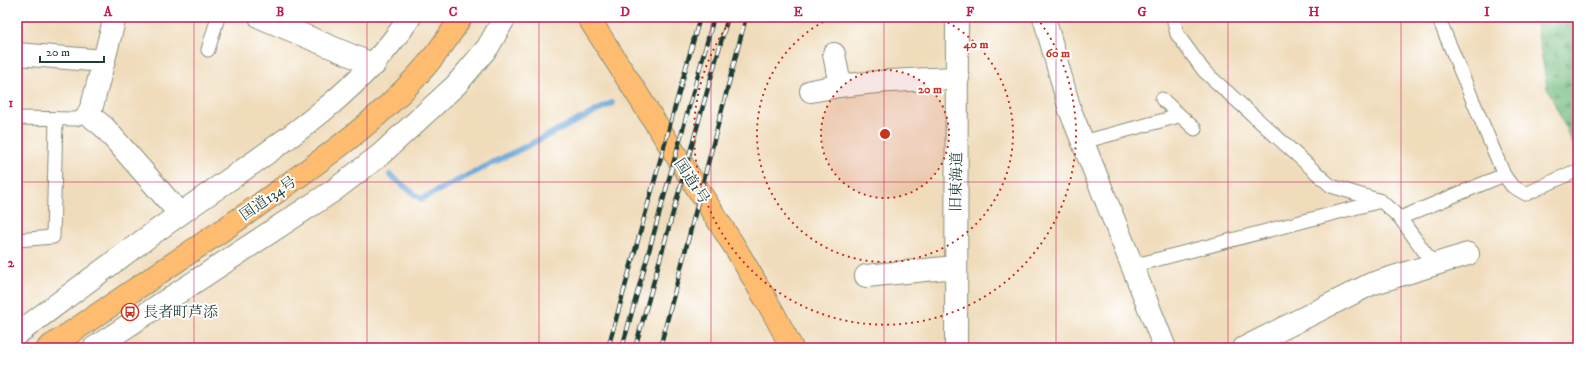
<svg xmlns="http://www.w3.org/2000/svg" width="1595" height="365" font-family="'IM FELL DW Pica','Noto Serif JP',serif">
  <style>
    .forest { fill: url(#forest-firs); stroke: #4a7c5a }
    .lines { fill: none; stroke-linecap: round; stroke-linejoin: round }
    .stream { stroke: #62a1d4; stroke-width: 6 }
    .service-casing { stroke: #888c78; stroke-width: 15 }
    .minor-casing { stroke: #888c78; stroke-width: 24 }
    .trunk-casing { stroke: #888c78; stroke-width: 24 }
    .service { stroke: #fff; stroke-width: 13 }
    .minor { stroke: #fff; stroke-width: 22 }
    .trunk { stroke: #fdbc6f; stroke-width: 22 }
    .rail-casing { stroke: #1f3d34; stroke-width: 4.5 }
    .rail { stroke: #fff; stroke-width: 3; stroke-dasharray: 9; stroke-linecap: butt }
    .grid { fill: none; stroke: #c2185b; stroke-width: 1; stroke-opacity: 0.55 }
    .ring { fill: none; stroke: #c8321e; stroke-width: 2; stroke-dasharray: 2 4 }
    .labels { text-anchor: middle; stroke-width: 4; stroke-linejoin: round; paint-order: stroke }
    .street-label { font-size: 15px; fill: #1f3d34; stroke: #fff }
    .poi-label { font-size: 15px; fill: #1f3d34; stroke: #fff; text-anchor: start }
    .centre { fill: #c8321e; stroke: #fff; stroke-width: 2 }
    .ring-label { font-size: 12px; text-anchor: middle; font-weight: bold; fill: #c8321e; stroke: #fff; stroke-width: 4; stroke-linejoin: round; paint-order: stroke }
    .neatline { fill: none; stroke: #c2185b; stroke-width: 1.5 }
    .grid-label { font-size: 13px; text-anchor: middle; font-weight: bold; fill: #c2185b }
  </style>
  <defs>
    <pattern id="forest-firs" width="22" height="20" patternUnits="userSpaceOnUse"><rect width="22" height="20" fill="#74bc80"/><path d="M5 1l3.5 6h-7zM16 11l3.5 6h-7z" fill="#5f9a6a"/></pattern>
  </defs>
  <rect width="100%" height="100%" fill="#fff"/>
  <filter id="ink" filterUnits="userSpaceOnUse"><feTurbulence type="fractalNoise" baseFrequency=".025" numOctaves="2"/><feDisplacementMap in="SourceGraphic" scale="8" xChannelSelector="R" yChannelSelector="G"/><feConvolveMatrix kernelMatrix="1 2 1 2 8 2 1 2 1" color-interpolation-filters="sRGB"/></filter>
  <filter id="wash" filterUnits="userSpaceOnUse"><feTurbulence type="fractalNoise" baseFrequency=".012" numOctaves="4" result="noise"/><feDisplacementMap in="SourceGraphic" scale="16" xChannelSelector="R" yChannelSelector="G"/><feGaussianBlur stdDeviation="0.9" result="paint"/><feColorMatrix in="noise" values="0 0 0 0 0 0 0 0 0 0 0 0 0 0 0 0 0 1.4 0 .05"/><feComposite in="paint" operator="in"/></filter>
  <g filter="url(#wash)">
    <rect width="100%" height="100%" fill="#f0dcbb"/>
    <!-- forest -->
    <path class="forest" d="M1535 17H1578V156L1547 87Z"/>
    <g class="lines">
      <!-- stream -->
      <path class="stream" d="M390 175 421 199 612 103"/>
    </g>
  </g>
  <g filter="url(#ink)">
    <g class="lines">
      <defs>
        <g id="service">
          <path d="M1173 17 1177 34 1204 71 1331 186 1381 201 1400 218 1504 175"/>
          <path d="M1438 17 1504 175 1512 186 1526 194 1571 173"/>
          <path d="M208 50 218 17"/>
          <path d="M1162 99 1195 129"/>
          <path d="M17 118 76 119 88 114"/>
          <path d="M1083 142 1179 116"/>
          <path d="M1400 218 1434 265"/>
          <path d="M17 240 53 237 56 119"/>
          <path d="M1132 266 1381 201"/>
        </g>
        <g id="minor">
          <path d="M115 17 92 106 88 114 104 127 180 214"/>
          <path d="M260 17 374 65"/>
          <path d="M1044 17 1070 110 1165 348"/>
          <path d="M17 54 104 61"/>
          <path d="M834 54 840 85"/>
          <path d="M811 91C860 81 908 80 958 78"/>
          <path d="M866 276 955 267"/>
          <path d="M17 334C71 294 125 253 180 214 262 155 353 103 410 17"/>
          <path d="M94 348 333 191 380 155 456 85 488 47 505 17"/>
          <path d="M956 348 957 17"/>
          <path d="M1244 348 1371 284 1468 254"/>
        </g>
        <g id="trunk">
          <path d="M588 17 736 249 773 312 792 348"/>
          <path d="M48 348C117 301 187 255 256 207 331 153 413 99 461 17"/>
        </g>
      </defs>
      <!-- service casing -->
      <use href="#service" class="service-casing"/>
      <!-- minor casing -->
      <use href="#minor" class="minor-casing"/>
      <!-- trunk casing -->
      <use href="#trunk" class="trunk-casing"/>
      <!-- service -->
      <use href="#service" class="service"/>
      <!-- minor -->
      <use href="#minor" class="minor"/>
      <!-- trunk -->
      <use href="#trunk" class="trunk"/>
      <defs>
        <g id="rail">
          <path d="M608 348 700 17"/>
          <path d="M622 348 714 17"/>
          <path d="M635 348 728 17"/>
          <path d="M660 348 746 17"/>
        </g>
      </defs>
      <!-- rail casing -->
      <use href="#rail" class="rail-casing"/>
      <!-- rail -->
      <use href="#rail" class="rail"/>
    </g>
  </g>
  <!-- grid -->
  <path class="grid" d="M194 17V348M367 17V348M539 17V348M711 17V348M884 17V348M1056 17V348M1228 17V348M1401 17V348M17 182H1578"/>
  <!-- distance rings -->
  <circle cx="885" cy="134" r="64" fill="#c8321e" fill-opacity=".12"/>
  <g class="ring">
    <circle cx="885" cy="134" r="64"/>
    <path d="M937 17A128 128 0 1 1 833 17"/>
    <path d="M1037 18A191 191 0 1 1 733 18"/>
  </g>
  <!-- icons -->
  <defs>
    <symbol id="bus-ring" viewBox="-11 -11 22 22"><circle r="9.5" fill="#fff" stroke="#c8321e" stroke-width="1.5"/><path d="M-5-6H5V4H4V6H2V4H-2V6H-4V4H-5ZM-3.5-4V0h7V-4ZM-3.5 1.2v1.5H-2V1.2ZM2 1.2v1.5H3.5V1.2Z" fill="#c8321e"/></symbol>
  </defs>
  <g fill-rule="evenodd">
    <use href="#bus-ring" x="120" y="302" width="20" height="20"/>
  </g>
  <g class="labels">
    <!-- street labels -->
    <g class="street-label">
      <text transform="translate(692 181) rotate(57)" y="5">国道1号</text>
      <text transform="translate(956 182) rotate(-89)" y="5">旧東海道</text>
      <text transform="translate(268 198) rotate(-35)" y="5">国道134号</text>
    </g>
    <!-- poi labels -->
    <g class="poi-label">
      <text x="143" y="317">長者町芦添</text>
    </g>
  </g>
  <circle cx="885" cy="134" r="6" class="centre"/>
  <g class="ring-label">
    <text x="976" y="48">40 m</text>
    <text x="1058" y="57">60 m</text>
    <text x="930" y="93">20 m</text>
  </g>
  <!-- margin -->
  <rect width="1595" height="365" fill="none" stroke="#fff" stroke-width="44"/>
  <!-- scale -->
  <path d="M40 56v6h64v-6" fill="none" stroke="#1f3d34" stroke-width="2"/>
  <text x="46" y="56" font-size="12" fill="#1f3d34" stroke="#ffffff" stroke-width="3" paint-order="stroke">20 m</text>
  <rect x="22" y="22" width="1551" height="321" class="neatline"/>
  <g class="grid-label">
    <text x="108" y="16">A</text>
    <text x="280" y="16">B</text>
    <text x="453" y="16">C</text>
    <text x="625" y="16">D</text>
    <text x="798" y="16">E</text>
    <text x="970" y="16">F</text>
    <text x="1142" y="16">G</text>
    <text x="1314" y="16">H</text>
    <text x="1487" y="16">I</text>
    <text x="11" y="107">1</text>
    <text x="11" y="267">2</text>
  </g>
</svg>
